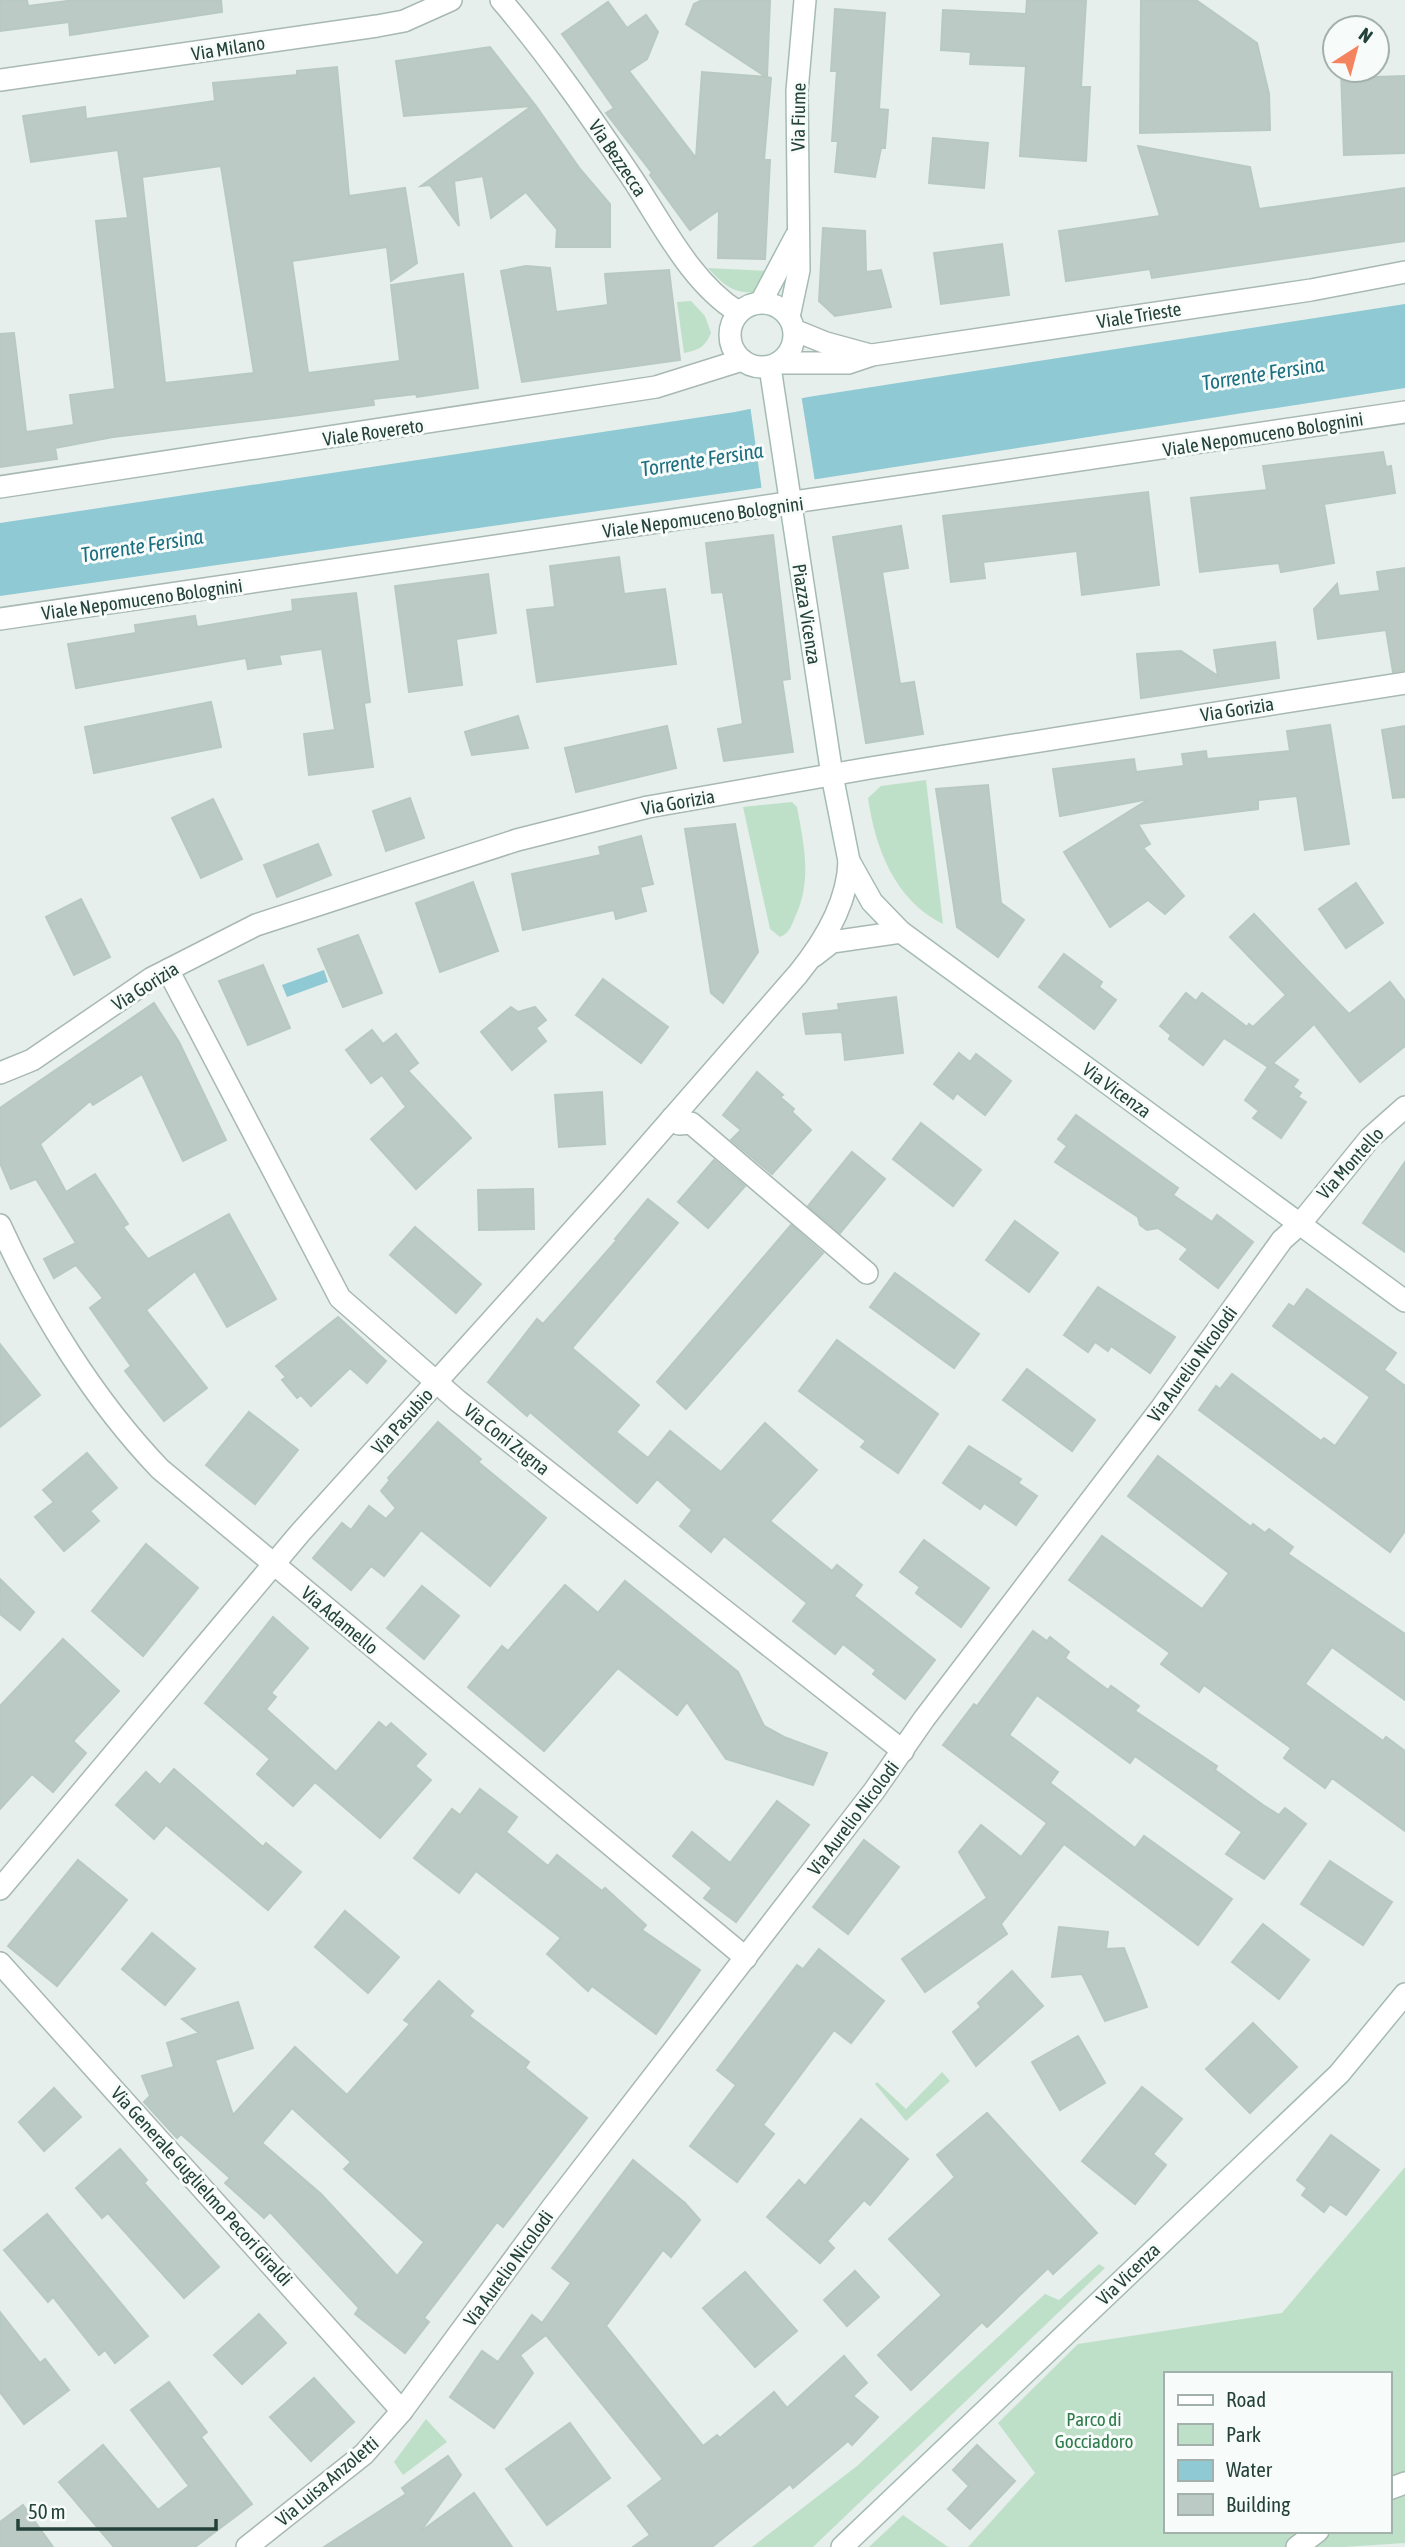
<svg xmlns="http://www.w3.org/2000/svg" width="1405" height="2547" font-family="'Asap Condensed',sans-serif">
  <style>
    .green { fill: #bfe0c8; fill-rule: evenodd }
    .water { fill: #8ec9d4 }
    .pier { fill: #e6efeb }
    .building { fill: #bbcac4; stroke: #b8c9c2; stroke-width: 2; fill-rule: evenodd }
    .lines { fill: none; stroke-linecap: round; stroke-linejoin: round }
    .pedestrian-casing { stroke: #a8b8b2; stroke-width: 24 }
    .minor-casing { stroke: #a8b8b2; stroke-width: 24 }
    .secondary-casing { stroke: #a4bbb3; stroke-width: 24 }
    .pedestrian { stroke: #fff; stroke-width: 21 }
    .minor { stroke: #fff; stroke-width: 21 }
    .secondary { stroke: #fff; stroke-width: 21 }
    .labels { text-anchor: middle; stroke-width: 6; stroke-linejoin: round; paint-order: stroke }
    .street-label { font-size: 19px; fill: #24423a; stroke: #f7fbf9 }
    .park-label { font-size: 19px; fill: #2d7a4b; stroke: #f7fbf9 }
    .water-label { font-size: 21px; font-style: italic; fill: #1c6f80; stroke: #f7fbf9 }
  </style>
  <rect width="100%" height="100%" fill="#e6efeb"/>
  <!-- green -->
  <g class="green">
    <path d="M708 268 772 271 753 292C732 294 721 282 708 268Z"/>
    <path d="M691 301 705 316 711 333C705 347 699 350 684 353L677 302Z"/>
    <path d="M926 780 943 924C894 900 875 847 868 798L881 786Z"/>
    <path d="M792 802 797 807C804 845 812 879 796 915 792 924 790 933 780 937L770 929 743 807Z"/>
    <path d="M942 2072 950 2081 906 2121 875 2084 877 2082 906 2109Z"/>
    <path d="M1405 2167V2543L1343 2547H968L1035 2473 998 2423 1078 2344 1282 2313ZM1165 2374H1389V2531H1165Z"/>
    <path d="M1099 2264 1105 2268 813 2547H752L857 2466 1045 2294 1059 2300Z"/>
    <path d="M426 2419 447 2442 403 2475 394 2462Z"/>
    <path d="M903 2515 948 2547H869Z"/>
  </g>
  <!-- water -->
  <g class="water">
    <path d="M1405 304V388L753 489 0 596V523L735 412 808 397Z"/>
    <path d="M324 970 328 982 287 997 282 985Z"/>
  </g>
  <!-- pier -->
  <path class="pier" d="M801 394 815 482 762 491 750 405Z"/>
  <!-- building -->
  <g class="building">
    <path d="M0 0H27L28 6 75 0H221L222 12 70 35 69 22 0 31Z"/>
    <path d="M702 0H770L767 77 771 78 764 160H770L765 259 718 258 719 210 690 230 650 175 652 173 606 113 614 108 562 34 608 2 627 28 646 15 658 32 647 59 629 71 696 158 702 72 766 77 686 24 694 4Z"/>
    <path d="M1027 0H1086L1081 87H1090L1086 161 1020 156 1026 66 970 64 971 52 941 50 943 10 1026 14Z"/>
    <path d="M1141 0H1196L1257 43 1269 94 1270 130 1140 133Z"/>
    <path d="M835 9 885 13 879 109 888 110 885 148H881L875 177 835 172 838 141H832L837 71H831Z"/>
    <path d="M490 47 536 106 580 169 610 204V247H556L557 229 526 192 491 218 483 176 454 181 459 226 430 185 421 186 532 106 404 116 396 61Z"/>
    <path d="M337 67 349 196 405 188 417 263 391 281 387 247 292 261 308 373 400 361 391 285 463 274 478 388 417 397 416 394 373 399 374 405 292 416 113 437 55 448 57 459 0 467V334L14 333 26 432 74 425 70 395 115 389 96 221 128 218 118 150 31 162 23 116 85 107 86 119 215 101 213 83 297 75V71ZM221 166 254 373 165 383 142 177Z"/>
    <path d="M1341 70H1375V77L1405 76V153L1344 155Z"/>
    <path d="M933 138 988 143 984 188 929 183Z"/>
    <path d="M1138 146 1250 167 1259 209 1405 188V241L1152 278 1150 269 1066 281 1059 231 1160 216Z"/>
    <path d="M823 228 865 231 866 272 881 270 891 307 835 316 819 301Z"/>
    <path d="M1002 244 1009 295 941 304 934 253Z"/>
    <path d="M526 266 550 268 556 312 608 305 605 274 669 270 680 360 522 382 501 271Z"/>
    <path d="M1383 452 1386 467 1391 466 1395 493 1324 504 1334 563 1281 572 1279 563 1200 572 1191 498 1267 490 1263 466Z"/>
    <path d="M1148 492 1159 585 1082 595 1077 551 983 562 985 578 951 582 943 516Z"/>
    <path d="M901 526 908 568 882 572 900 684 914 682 923 734 866 743 833 537Z"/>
    <path d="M773 535 790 679 782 680 793 752 724 761 718 729 743 724 723 592 712 593 706 543Z"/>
    <path d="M619 557 624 594 665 589 676 664 537 682 527 610 555 607 550 566Z"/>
    <path d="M1405 568V670L1393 672 1386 630 1318 639 1314 609 1337 584 1339 596 1380 591 1377 572Z"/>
    <path d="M488 574 496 633 456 639 462 685 409 692 395 586Z"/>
    <path d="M356 593 370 702 364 703 373 767 309 775 304 734 335 730 322 649 279 655 281 664 248 669 246 658 76 688 68 644 136 633 135 625 195 616 197 627 293 611 292 600Z"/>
    <path d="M1275 642 1279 678 1141 698 1137 654 1181 651 1218 676 1214 650Z"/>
    <path d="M211 702 221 747 94 773 85 727Z"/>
    <path d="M518 716 528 748 472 755 465 732Z"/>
    <path d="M1330 725 1349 844 1305 850 1297 796 1258 800V809L1138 824 1150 844 1143 848 1184 896 1165 914 1148 900 1110 927 1064 852 1149 799 1060 816 1053 769 1134 759 1136 772 1184 766 1182 754 1206 751 1207 759 1290 751 1287 731Z"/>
    <path d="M667 726 676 768 576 792 565 748Z"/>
    <path d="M1405 726V797L1393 798 1382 730Z"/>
    <path d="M988 785 1001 903 1024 920 998 957 957 927 936 789Z"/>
    <path d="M410 798 424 838 386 851 373 811Z"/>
    <path d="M213 799 242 859 201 878 172 818Z"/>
    <path d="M735 824 758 952 723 1003 711 993 685 829Z"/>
    <path d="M641 836 653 884 640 887 646 911 616 919 614 910 523 930 512 874 601 855 599 847Z"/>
    <path d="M318 844 331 875 277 897 264 865Z"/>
    <path d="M473 882 498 951 440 972 416 903Z"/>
    <path d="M1356 883 1383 923 1346 948 1319 909Z"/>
    <path d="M81 899 110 957 74 975 46 917Z"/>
    <path d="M1254 914 1349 1014 1390 982 1405 1001V1046L1360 1082 1314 1024 1273 1063 1298 1080 1293 1087 1301 1093 1298 1097 1306 1102 1281 1138 1253 1118 1259 1111 1245 1100 1268 1067 1224 1038 1203 1065 1169 1039 1171 1035 1160 1026 1186 993 1196 1001 1202 993 1247 1027 1249 1024 1253 1027 1286 995 1230 937Z"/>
    <path d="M358 935 382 993 343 1007 318 949Z"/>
    <path d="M1064 954 1102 982 1099 987 1116 1000 1094 1029 1039 987Z"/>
    <path d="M263 965 290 1028 248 1045 219 981Z"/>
    <path d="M603 979 668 1027 641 1063 576 1015Z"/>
    <path d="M896 997 903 1053 845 1060 842 1032 806 1034 803 1014 839 1010 838 1004Z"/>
    <path d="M154 1003 179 1042 226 1140 183 1161 142 1074 93 1105 90 1101 40 1144 66 1192 95 1174 128 1224 123 1227 148 1259 229 1214 276 1299 227 1327 195 1271 146 1310 207 1388 164 1421 125 1371 131 1366 90 1308 103 1298 76 1265 54 1278 44 1259 76 1243 36 1179 11 1189 0 1163V1108Z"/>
    <path d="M511 1007 518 1012 535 1007 546 1020 536 1028 546 1041 512 1070 481 1032Z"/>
    <path d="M372 1030 383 1044 396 1034 418 1063 408 1071 471 1138 416 1189 371 1139 406 1107 382 1075 371 1083 346 1050Z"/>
    <path d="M959 1053 970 1062 976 1054 1011 1081 985 1115 957 1093 953 1099 934 1084Z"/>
    <path d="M757 1072 783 1095 780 1097 794 1109 792 1112 811 1130 772 1174 731 1140 741 1130 723 1115Z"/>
    <path d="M602 1092 605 1144 559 1147 555 1095Z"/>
    <path d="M1076 1115 1178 1188 1173 1195 1212 1222 1217 1215 1253 1242 1218 1288 1180 1259 1188 1249 1158 1228 1147 1230 1140 1225 1138 1217 1055 1162 1067 1146 1058 1139Z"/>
    <path d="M921 1123 981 1170 953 1206 893 1159Z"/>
    <path d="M852 1152 885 1179 840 1233 808 1206Z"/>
    <path d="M714 1160 745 1186 708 1228 678 1202Z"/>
    <path d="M1405 1162V1252L1363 1223Z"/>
    <path d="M533 1189 534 1229 479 1230 478 1190Z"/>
    <path d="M648 1199 678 1223 572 1348 639 1405 616 1432 648 1458 670 1431 721 1472 765 1423 817 1470 770 1521 832 1571 837 1565 862 1585 854 1596 935 1660 905 1699 873 1674 876 1670 843 1644 835 1654 793 1621 807 1603 724 1536 711 1552 680 1526 692 1510 657 1479 637 1503 530 1412 527 1416 488 1382 537 1319 543 1324 617 1240 615 1239Z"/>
    <path d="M1015 1221 1058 1253 1029 1292 986 1260Z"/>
    <path d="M791 1225 823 1253 686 1409 657 1382Z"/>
    <path d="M415 1227 481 1284 456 1313 390 1255Z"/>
    <path d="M895 1273 979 1334 954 1368 870 1307Z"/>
    <path d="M1098 1287 1175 1337 1150 1373 1111 1346 1108 1351 1095 1342 1088 1352 1064 1335Z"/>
    <path d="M1307 1289 1396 1353 1384 1370 1405 1386V1531L1390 1552 1199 1410 1216 1386 1220 1389 1232 1374 1321 1441 1324 1438 1335 1446 1370 1397 1273 1326 1289 1304 1294 1307Z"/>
    <path d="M338 1317 386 1361 367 1383 350 1368 311 1406 301 1395 297 1398 282 1380 286 1377 276 1366Z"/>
    <path d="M837 1340 938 1414 898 1473 861 1447 866 1441 799 1391Z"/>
    <path d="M0 1344 40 1395 0 1427Z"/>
    <path d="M1027 1369 1095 1420 1072 1451 1003 1400Z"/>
    <path d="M249 1412 298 1450 255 1504 206 1465Z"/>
    <path d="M438 1422 481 1459 478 1462 546 1518 490 1586 421 1530 384 1576 371 1566 351 1590 313 1558 342 1523 351 1530 369 1506 386 1519 396 1508 381 1491 390 1480 388 1478Z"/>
    <path d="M969 1446 1021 1479 1018 1483 1037 1496 1016 1525 984 1503 980 1509 943 1483Z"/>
    <path d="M87 1453 117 1488 90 1511 99 1521 64 1551 35 1517 54 1502 43 1490Z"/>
    <path d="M1158 1456 1251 1527 1253 1524 1265 1533 1269 1529 1293 1547 1288 1554 1405 1634V1700L1332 1647 1305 1684 1383 1741 1386 1737 1405 1751V1831L1332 1778 1325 1788 1284 1758 1291 1748 1204 1685 1199 1692 1161 1664 1170 1653 1069 1580 1102 1536 1202 1609 1229 1573 1128 1496Z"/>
    <path d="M924 1540 989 1588 961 1627 916 1593 920 1587 900 1572Z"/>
    <path d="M146 1544 198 1588 143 1656 92 1611Z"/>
    <path d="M0 1579 34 1612 20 1630 0 1614Z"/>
    <path d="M625 1581 738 1672 764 1726 784 1737 827 1753 813 1785 726 1759 687 1702 677 1715 618 1668 544 1751 468 1687 502 1646 508 1651 565 1585 598 1613Z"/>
    <path d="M422 1586 459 1616 424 1659 387 1628Z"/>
    <path d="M273 1617 308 1648 271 1693 276 1697 266 1709 336 1772 379 1722 386 1728 391 1723 426 1754 415 1766 431 1780 380 1838 315 1782 293 1806 257 1774 270 1759 205 1703Z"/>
    <path d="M1033 1631 1047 1641 1050 1637 1069 1652 1065 1658 1108 1690 1111 1686 1139 1706 1135 1711 1217 1766 1215 1770 1263 1805 1279 1815 1285 1808 1306 1824 1264 1879 1226 1854 1242 1832 1135 1756 1130 1763 1037 1695 1009 1735 1058 1772 1050 1783 1135 1848 1144 1836 1232 1899 1198 1945 1064 1844 1001 1924 1007 1934 925 1992 902 1959 987 1898 959 1852 981 1825 1021 1857 1047 1823 943 1745 974 1704 977 1706Z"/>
    <path d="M63 1639 119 1691 73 1741 86 1753 53 1792 32 1774 0 1809V1706Z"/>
    <path d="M174 1769 263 1847 266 1843 301 1872 268 1910 166 1825 154 1839 116 1805 146 1772 160 1785Z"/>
    <path d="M480 1789 517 1817 506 1832 548 1866 557 1855 602 1891 605 1888 646 1925 642 1930 700 1970 656 2034 592 1986 588 1991 547 1954 561 1938 476 1871 459 1893 414 1858 452 1809 460 1815Z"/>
    <path d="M777 1801 809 1825 736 1922 704 1898 712 1888 673 1856 692 1832 730 1863Z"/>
    <path d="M864 1840 899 1867 848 1934 813 1907Z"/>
    <path d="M78 1860 127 1900 57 1986 8 1946Z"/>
    <path d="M1330 1861 1392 1902 1363 1945 1301 1904Z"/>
    <path d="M345 1911 399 1957 368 1993 315 1947Z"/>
    <path d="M1263 1924 1309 1960 1279 1999 1232 1962Z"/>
    <path d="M1059 1927 1108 1932 1106 1949 1124 1948 1147 2007 1105 2021 1082 1974 1052 1977Z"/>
    <path d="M152 1933 195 1969 165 2005 122 1969Z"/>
    <path d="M819 1949 884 2001 851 2043 834 2030 763 2125 774 2134 737 2182 690 2146 736 2085 717 2070 797 1965 803 1969Z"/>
    <path d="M1012 1971 1043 2006 976 2066 953 2032 981 2007 978 2003Z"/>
    <path d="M439 1981 473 2011 469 2016 529 2062 525 2068 587 2118 503 2227 497 2222 424 2318 429 2322 405 2353 355 2314 359 2308 270 2212 264 2218 225 2183 230 2178 181 2134 177 2138 144 2102 150 2096 142 2076 174 2067 167 2043 199 2033 182 2019 238 2002 253 2048 215 2060 233 2115 295 2047 347 2095 410 2024 404 2020ZM292 2108 351 2162 344 2169 424 2242 397 2276 321 2194 262 2143Z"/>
    <path d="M1253 2023 1297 2067 1250 2113 1206 2069Z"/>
    <path d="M1078 2036 1105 2083 1060 2110 1032 2062Z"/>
    <path d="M1142 2087 1182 2119 1153 2154 1166 2165 1135 2204 1082 2161Z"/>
    <path d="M54 2088 81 2117 44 2151 19 2122Z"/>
    <path d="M987 2113 1097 2233 1053 2274 1048 2268 987 2327 982 2322 911 2390 878 2355 942 2295 889 2239 955 2177 937 2155Z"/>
    <path d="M861 2119 908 2159 870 2205 864 2200 827 2241 834 2248 820 2263 767 2217 799 2180 805 2186Z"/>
    <path d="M1331 2135 1379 2170 1346 2215 1330 2204 1324 2212 1302 2195 1307 2188 1297 2180Z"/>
    <path d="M120 2149 147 2180 144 2183 219 2267 184 2298 108 2213 102 2218 76 2188Z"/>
    <path d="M633 2160 685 2203 700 2220 671 2257 663 2250 606 2326 703 2446 717 2435 720 2438 774 2392 787 2408 844 2356 867 2383 853 2396 878 2417 852 2445 848 2441 793 2488 790 2484 712 2547H633L650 2535 628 2506 663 2479 546 2335 520 2355 533 2373 494 2428 450 2397 482 2351 498 2362 532 2315 542 2323 571 2283 552 2268Z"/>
    <path d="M47 2214 148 2336 115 2363 105 2350 99 2355 53 2297 48 2302 4 2250Z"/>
    <path d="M855 2271 879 2297 847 2326 824 2300Z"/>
    <path d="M745 2272 797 2331 755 2367 703 2308Z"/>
    <path d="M0 2312 40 2363 45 2359 69 2390 24 2424 0 2392Z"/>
    <path d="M259 2314 286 2343 242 2384 214 2355Z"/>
    <path d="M314 2378 354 2422 311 2461 270 2417Z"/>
    <path d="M169 2382 207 2432 201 2437 252 2504 195 2547H114L59 2482 103 2445 158 2510 189 2486 131 2410Z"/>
    <path d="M570 2423 610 2478 547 2525 506 2469Z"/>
    <path d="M977 2445 1015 2481 970 2529 948 2509 969 2486 953 2470Z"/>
    <path d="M448 2456 461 2475 420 2532 474 2493 512 2547H324L406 2494 402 2488Z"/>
    <path d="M23 2505 53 2547H0V2522Z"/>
  </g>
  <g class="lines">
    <defs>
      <path id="pedestrian" d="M672 1118 679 1124 691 1123 867 1273"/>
      <g id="minor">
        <path d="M501 0C549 56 591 117 632 178 662 223 691 283 738 312"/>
        <path d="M0 80 377 26 404 21 451 0"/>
        <path d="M794 330 826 343 870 355"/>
        <path d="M778 363H848L872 355 1311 290 1405 272"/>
        <path d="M0 487 656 387 742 360"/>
        <path d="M0 619 1405 412"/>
        <path d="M814 956 832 942 901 932"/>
        <path d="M168 970 340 1298 458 1401 903 1751"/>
        <path d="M0 1073 32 1060 152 978 256 925 517 840 648 807 870 768 1405 683"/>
        <path d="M0 1225C39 1311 94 1400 160 1469L746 1958"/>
        <path d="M0 1889 300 1533 613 1186 798 974C824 942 848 902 849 861"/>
        <path d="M0 1963 402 2411"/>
        <path d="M1389 2489 1405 2483"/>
        <path d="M247 2547 364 2454 402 2411 551 2209 874 1791 924 1719 1162 1407 1282 1240 1300 1224 1370 1138 1405 1107"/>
        <path d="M1297 2547 1318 2531"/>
      </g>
      <g id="secondary">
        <path d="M761 302 796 236"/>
        <circle cx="762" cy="335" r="32"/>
        <path d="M789 317 799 270 797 91 805 0"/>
        <path d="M770 367 832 775 849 861 872 902 901 932 1405 1301"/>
        <path d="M842 2547 1339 2074 1405 1994"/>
      </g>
    </defs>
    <!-- pedestrian casing -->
    <use href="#pedestrian" class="pedestrian-casing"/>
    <!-- minor casing -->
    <use href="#minor" class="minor-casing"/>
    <!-- secondary casing -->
    <use href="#secondary" class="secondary-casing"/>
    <!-- pedestrian -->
    <use href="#pedestrian" class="pedestrian"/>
    <!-- minor -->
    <use href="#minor" class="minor"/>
    <!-- secondary -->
    <use href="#secondary" class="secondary"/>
  </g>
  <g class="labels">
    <!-- street labels -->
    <g class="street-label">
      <text transform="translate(228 48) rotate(-9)" y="7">Via Milano</text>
      <text transform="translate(798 117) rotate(-89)" y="7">Via Fiume</text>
      <text transform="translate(618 158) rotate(56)" y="7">Via Bezzecca</text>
      <text transform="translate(1139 315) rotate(-9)" y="7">Viale Trieste</text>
      <text transform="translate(373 432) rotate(-8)" y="7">Viale Rovereto</text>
      <text transform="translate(1263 434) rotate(-9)" y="7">Viale Nepomuceno Bolognini</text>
      <text transform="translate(703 517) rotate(-8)" y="7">Viale Nepomuceno Bolognini</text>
      <text transform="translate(142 599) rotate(-8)" y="7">Viale Nepomuceno Bolognini</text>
      <text transform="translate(807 614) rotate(81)" y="7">Piazza Vicenza</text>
      <text transform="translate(1237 709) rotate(-9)" y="7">Via Gorizia</text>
      <text transform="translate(678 802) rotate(-10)" y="7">Via Gorizia</text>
      <text transform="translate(145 986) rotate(-32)" y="7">Via Gorizia</text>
      <text transform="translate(1117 1090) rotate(36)" y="7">Via Vicenza</text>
      <text transform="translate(1350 1163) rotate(-48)" y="7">Via Montello</text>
      <text transform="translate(1192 1364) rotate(-54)" y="7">Via Aurelio Nicolodi</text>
      <text transform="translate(402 1421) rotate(-48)" y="7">Via Pasubio</text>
      <text transform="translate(507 1439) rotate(38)" y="7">Via Coni Zugna</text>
      <text transform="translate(340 1620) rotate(40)" y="7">Via Adamello</text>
      <text transform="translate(853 1818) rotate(-53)" y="7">Via Aurelio Nicolodi</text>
      <text transform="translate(202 2186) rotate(48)" y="7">Via Generale Guglielmo Pecori Giraldi</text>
      <text transform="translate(508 2268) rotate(-54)" y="7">Via Aurelio Nicolodi</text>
      <text transform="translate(1128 2274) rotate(-44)" y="7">Via Vicenza</text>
      <text transform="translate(327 2481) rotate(-40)" y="7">Via Luisa Anzoletti</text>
    </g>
    <!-- park labels -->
    <g class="park-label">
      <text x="1094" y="2426">Parco di<tspan x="1094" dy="22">Gocciadoro</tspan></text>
    </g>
    <!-- water labels -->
    <g class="water-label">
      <text transform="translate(1263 374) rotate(-9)" y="7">Torrente Fersina</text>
      <text transform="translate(702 460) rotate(-9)" y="7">Torrente Fersina</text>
      <text transform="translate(142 546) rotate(-9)" y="7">Torrente Fersina</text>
    </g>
  </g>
  <!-- legend -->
  <rect x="1164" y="2372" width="228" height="161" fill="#f7fbf9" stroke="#a3b1ad" stroke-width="2"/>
  <rect x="1178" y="2395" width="35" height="10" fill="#ffffff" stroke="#a3b1ad" stroke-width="2"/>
  <text x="1226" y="2407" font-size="21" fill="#24423a">Road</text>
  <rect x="1178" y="2424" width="35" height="21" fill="#bfe0c8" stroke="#a3b1ad" stroke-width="2"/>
  <text x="1226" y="2442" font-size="21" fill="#24423a">Park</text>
  <rect x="1178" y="2460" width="35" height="21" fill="#8ec9d4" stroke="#a3b1ad" stroke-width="2"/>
  <text x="1226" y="2477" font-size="21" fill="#24423a">Water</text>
  <rect x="1178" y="2494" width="35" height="21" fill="#bbcac4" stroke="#a3b1ad" stroke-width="2"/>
  <text x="1226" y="2512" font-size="21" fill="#24423a">Building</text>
  <!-- north arrow -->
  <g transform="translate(1356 49) rotate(36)"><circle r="33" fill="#f7fbf9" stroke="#a3b1ad" stroke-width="2"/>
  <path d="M0-5L12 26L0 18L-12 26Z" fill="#f4845f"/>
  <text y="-10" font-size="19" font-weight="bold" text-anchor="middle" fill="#24423a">N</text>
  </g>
  <!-- scale -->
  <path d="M18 2519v10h198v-10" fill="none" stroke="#24423a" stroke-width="3.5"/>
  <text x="28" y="2519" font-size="21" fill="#24423a" stroke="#f7fbf9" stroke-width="5" paint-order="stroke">50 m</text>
</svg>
